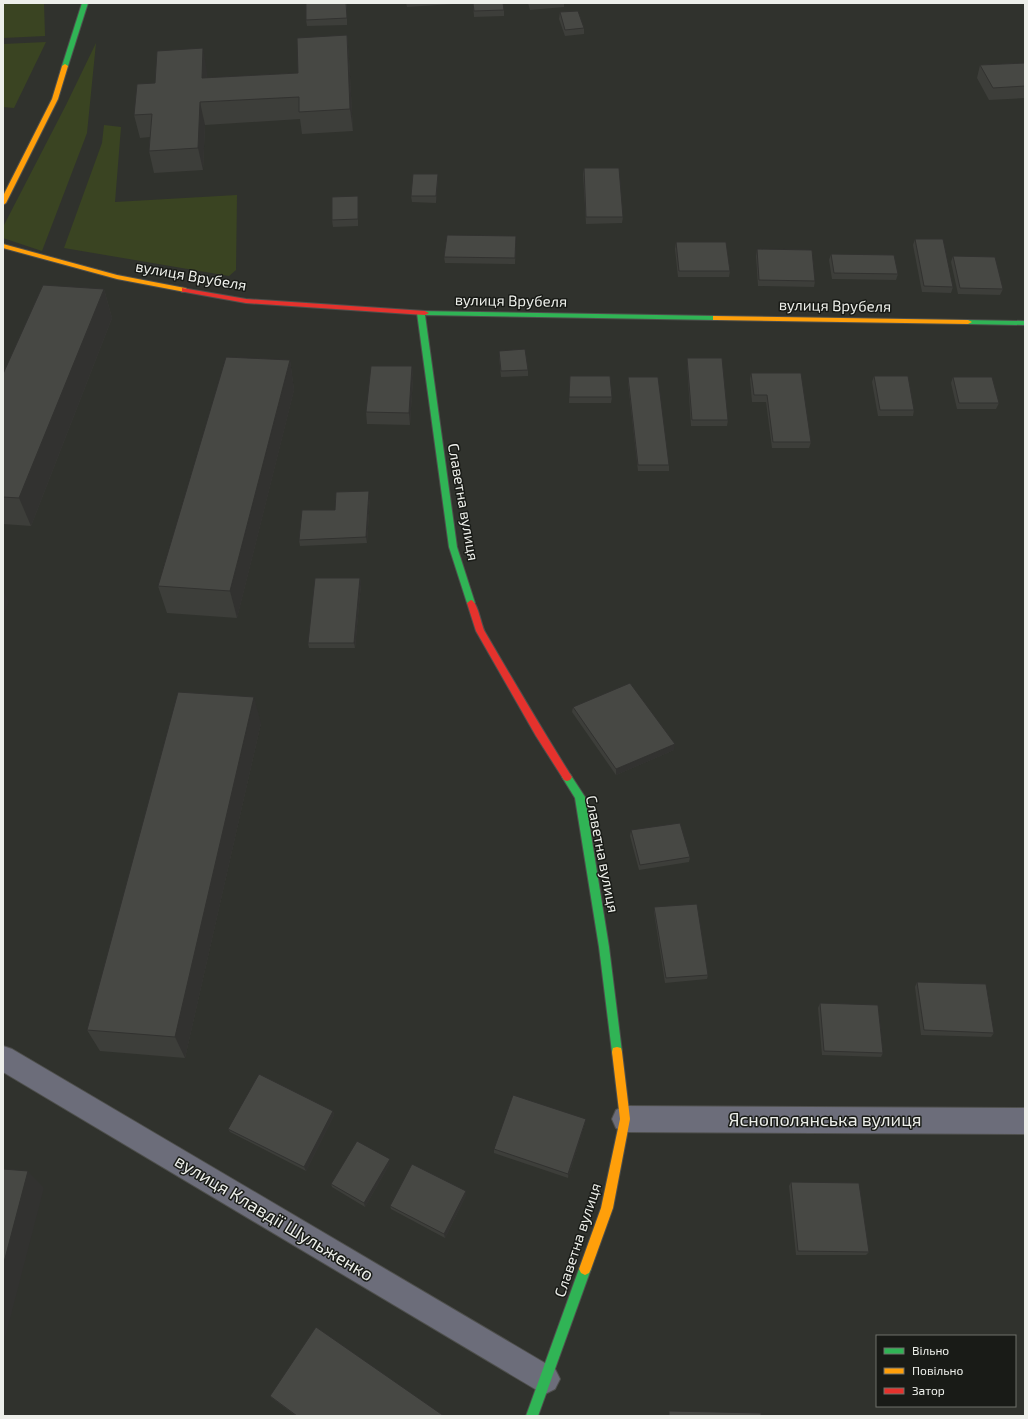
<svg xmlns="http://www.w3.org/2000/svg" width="1028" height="1419" font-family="'Exo 2',sans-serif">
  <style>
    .green { fill: #3a4422 }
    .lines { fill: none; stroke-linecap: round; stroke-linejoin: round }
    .street-casing { stroke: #4e4f4c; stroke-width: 2 }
    .fast-casing { stroke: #4e4f4c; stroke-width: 2 }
    .slow-casing { stroke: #4e4f4c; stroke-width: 2 }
    .jam-casing { stroke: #4e4f4c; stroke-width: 2 }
    .street { fill: #6c6d7a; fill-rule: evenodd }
    .fast { fill: #30b455; fill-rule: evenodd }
    .slow { fill: #ff9f0a; fill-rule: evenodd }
    .jam { fill: #e5322d; fill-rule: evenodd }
    .wall { fill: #3d3e3a }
    .shaded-wall { fill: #323230 }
    .building { fill: #474844; stroke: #323230 }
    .labels { text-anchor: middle; stroke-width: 3; stroke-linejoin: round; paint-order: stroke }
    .street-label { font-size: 15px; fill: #edefea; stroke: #191b17 }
    .near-street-label { font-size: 18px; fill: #edefea; stroke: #191b17 }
  </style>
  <rect width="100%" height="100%" fill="#30322d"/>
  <!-- green -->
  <g class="green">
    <path d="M3 3H44L45 36 3 38Z"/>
    <path d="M46 42 14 108 3 107V44Z"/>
    <path d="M96 43 87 133 42 251 3 238V227L66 105Z"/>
    <path d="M104 125 121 127 115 202 237 195 236 270 229 276 64 248 102 143Z"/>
  </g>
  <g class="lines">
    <defs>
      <g id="street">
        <path d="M3 1046 12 1049 555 1369 560 1379 555 1389 545 1394 535 1389 3 1072Z"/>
        <path d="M625 1106 1025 1108V1134L625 1132 616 1128 612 1119 616 1110Z"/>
      </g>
      <g id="fast">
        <path d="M82 3H88L68 66 63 67 62 66Z"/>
        <path d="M418 311 716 316 720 318 716 320 425 315 457 547 475 603 471 606 467 603 449 547 417 313Z"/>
        <path d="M965 320 1025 321V325L968 324 964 322Z"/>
        <path d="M567 773 570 774 585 797 609 947 622 1052 621 1056 617 1057 613 1056 612 1052 599 947 575 798 562 777 564 774Z"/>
        <path d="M585 1263 589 1265 591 1269 538 1416H526L579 1269 581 1265Z"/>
      </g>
      <g id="slow">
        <path d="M65 64 68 66 58 99 6 203 3 205V196L52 99 62 66Z"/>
        <path d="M3 244 117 275 185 288 189 290 185 292 117 279 3 248Z"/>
        <path d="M713 316 968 320 972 322 968 324 716 320H713Z"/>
        <path d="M617 1047 621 1048 622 1052 630 1119 613 1208 591 1269 589 1273 585 1275 581 1273 579 1269 601 1208 620 1119 612 1052 613 1048Z"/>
      </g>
      <g id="jam">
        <path d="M182 288 246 299 425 311 429 313 425 315 246 303 185 292H182Z"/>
        <path d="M471 600C478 602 481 625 485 632 513 680 541 728 570 774L572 777 570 780 567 781 564 780 536 736 476 631 467 603Z"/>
      </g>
    </defs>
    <!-- street casing -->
    <use href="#street" class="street-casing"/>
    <!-- fast casing -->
    <use href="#fast" class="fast-casing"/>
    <!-- slow casing -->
    <use href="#slow" class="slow-casing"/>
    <!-- jam casing -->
    <use href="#jam" class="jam-casing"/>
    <!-- street -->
    <use href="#street" class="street"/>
    <!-- fast -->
    <use href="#fast" class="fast"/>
    <!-- slow -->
    <use href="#slow" class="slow"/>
    <!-- jam -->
    <use href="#jam" class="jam"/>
  </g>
  <!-- wall -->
  <g class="wall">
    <path d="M347 3V25L307 26 306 20Z"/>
    <path d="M406 3H453V4L407 7Z"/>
    <path d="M473 3 504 10V16L474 17Z"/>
    <path d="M528 3H564V7L530 10Z"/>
    <path d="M560 12 584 28V34L565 36 559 19Z"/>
    <path d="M347 35 349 58 353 131 302 134 300 119 205 125 203 170 154 173 149 151 150 137 140 138 134 115 155 83 207 71V78L298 73Z"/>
    <path d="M1025 63V98L989 100 977 78 980 65Z"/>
    <path d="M584 168 623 217 622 223 586 224 583 174Z"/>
    <path d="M438 174V180L436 203 412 202 411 196Z"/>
    <path d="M358 196V226L333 227 332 220Z"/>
    <path d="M915 239 953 287 951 293 922 292 913 245Z"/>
    <path d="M516 242 515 264 445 263 444 257Z"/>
    <path d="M676 242 730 271 729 277H678L675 249Z"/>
    <path d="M757 249 815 281 814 287 758 286 756 256Z"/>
    <path d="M831 254 898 274 896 280 832 279 829 260Z"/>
    <path d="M953 256 1003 289 1000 295 958 294 951 262Z"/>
    <path d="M104 289 112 318 31 526 3 524V374Z"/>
    <path d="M499 351 528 370V376L501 377 499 357Z"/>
    <path d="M687 358 728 420 727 426H691L687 364Z"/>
    <path d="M290 360 294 390 237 618 167 613 158 586Z"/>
    <path d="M412 366 413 378 410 425 367 424 366 412Z"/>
    <path d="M751 373 811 442 809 448H772L766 402H752L750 379Z"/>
    <path d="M570 376 612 397 611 403H569Z"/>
    <path d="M874 376 914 410 913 416H878L872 382Z"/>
    <path d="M628 377 669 465V471H638L628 383Z"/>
    <path d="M953 377 999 403 996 409H957L951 383Z"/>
    <path d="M370 498 367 543 300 546 299 540 335 510Z"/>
    <path d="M360 578 361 584 355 648H309L308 643Z"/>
    <path d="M573 707 674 750 616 775 572 712Z"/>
    <path d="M261 723 185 1058 100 1051 87 1030Z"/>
    <path d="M631 830 690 857 689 862 639 870 630 836Z"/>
    <path d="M654 907 708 975 707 979 665 983 654 912Z"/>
    <path d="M917 982 994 1033 991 1037 921 1035 915 987Z"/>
    <path d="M820 1003 883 1053 881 1057 822 1055 818 1008Z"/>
    <path d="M333 1111 334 1115 306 1171 230 1132 228 1129Z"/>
    <path d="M585 1123 568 1178 494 1153V1149Z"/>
    <path d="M390 1163 365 1207 332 1187 331 1184Z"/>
    <path d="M791 1182 869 1252 866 1255H796L789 1186Z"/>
    <path d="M466 1191V1195L445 1238 391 1209 390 1206Z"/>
    <path d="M270 1396 444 1416H296L272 1398Z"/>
  </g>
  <!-- shaded-wall -->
  <g class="shaded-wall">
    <path d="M347 35 349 58 353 131 350 109Z"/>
    <path d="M203 48 207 71 206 101 202 78Z"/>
    <path d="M200 102 205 125 203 170 198 148Z"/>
    <path d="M438 174V180L436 203V196Z"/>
    <path d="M104 289 112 318 31 526 19 498Z"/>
    <path d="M290 360 294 390 237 618 230 591Z"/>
    <path d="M412 366 413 378 410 425 409 413Z"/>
    <path d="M369 491 370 498 367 543 366 537Z"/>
    <path d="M360 578 361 584 355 648 354 643Z"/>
    <path d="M3 590 9 602 3 616Z"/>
    <path d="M254 697 261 723 185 1058 175 1037Z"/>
    <path d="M675 744 674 750 616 775V769Z"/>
    <path d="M333 1111 334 1115 306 1171 304 1167Z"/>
    <path d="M586 1119 585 1123 568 1178V1174Z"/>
    <path d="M390 1159V1163L365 1207 364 1203Z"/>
    <path d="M28 1171 44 1188 3 1346V1266Z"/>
    <path d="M466 1191V1195L445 1238 444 1234Z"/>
  </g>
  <!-- building -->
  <g class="building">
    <path d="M306 3H346L347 18 306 20Z"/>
    <path d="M473 3H503L504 10 474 11Z"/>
    <path d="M578 11 584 28 565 30 560 12Z"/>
    <path d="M347 35 350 109 299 112V97L200 102 198 148 149 151 152 114 134 115 137 84 155 83 157 51 203 48 202 78 298 73 297 38Z"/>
    <path d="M1025 63V86L993 88 980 65Z"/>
    <path d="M584 168H619L623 217H586Z"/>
    <path d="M413 174H438L436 196H411Z"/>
    <path d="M358 196V219L332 220V197Z"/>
    <path d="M447 235 516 236 515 258 444 257Z"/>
    <path d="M915 239H943L953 287 924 286Z"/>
    <path d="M676 242H726L730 271H679Z"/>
    <path d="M757 249 812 250 815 281 759 280Z"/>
    <path d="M831 254 894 255 898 274 834 273Z"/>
    <path d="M953 256 995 257 1003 289 960 288Z"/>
    <path d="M43 285 104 289 19 498 3 497V374Z"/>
    <path d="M525 349 528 370 501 371 499 351Z"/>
    <path d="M226 357 290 360 230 591 158 586Z"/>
    <path d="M687 358H722L728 420H692Z"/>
    <path d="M371 366H412L409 413 366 412Z"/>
    <path d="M751 373H801L811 442H773L767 395H754Z"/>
    <path d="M570 376H610L612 397H569Z"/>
    <path d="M874 376H908L914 410H880Z"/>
    <path d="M628 377H658L669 465H638Z"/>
    <path d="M953 377H992L999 403H959Z"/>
    <path d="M369 491 366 537 299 540 302 510H335L336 492Z"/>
    <path d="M315 578H360L354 643H308Z"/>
    <path d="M630 683 675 744 616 769 573 707Z"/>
    <path d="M178 692 254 697 175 1037 87 1030Z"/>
    <path d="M680 823 690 857 640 865 631 830Z"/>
    <path d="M697 904 708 975 666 978 654 907Z"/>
    <path d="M917 982 986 984 994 1033 924 1030Z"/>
    <path d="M820 1003 878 1005 883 1053 824 1051Z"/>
    <path d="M259 1074 333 1111 304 1167 228 1129Z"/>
    <path d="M513 1095 586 1119 568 1174 494 1149Z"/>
    <path d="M357 1141 390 1159 364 1203 331 1184Z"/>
    <path d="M412 1164 466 1191 444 1234 390 1206Z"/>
    <path d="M3 1169 28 1171 3 1266Z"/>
    <path d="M791 1182 859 1183 869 1252 798 1251Z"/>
    <path d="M316 1327 444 1416H297L270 1396Z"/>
    <path d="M669 1411 761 1413V1416H669Z"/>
  </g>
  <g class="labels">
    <!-- street labels -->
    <g class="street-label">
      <text transform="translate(191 276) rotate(10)" y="5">вулиця Врубеля</text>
      <text transform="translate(511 301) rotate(1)" y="5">вулиця Врубеля</text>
      <text transform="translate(835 306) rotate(1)" y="5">вулиця Врубеля</text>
      <text transform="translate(463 502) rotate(80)" y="5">Славетна вулиця</text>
      <text transform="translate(602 854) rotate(79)" y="5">Славетна вулиця</text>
      <text transform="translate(578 1240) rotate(-72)" y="5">Славетна вулиця</text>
    </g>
    <!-- near-street labels -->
    <g class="near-street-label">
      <text x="825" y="1126">Яснополянська вулиця</text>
      <text transform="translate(274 1218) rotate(31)" y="6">вулиця Клавдії Шульженко</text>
    </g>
  </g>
  <!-- border -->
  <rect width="1028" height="1419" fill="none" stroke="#edefea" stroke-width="8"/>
  <!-- legend -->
  <rect x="876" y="1335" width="140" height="72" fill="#191b17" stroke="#6e706b"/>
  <rect x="884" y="1348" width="20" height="6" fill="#30b455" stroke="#6e706b"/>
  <text x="912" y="1355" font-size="12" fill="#edefea">Вільно</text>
  <rect x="884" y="1368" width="20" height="6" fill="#ff9f0a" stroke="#6e706b"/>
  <text x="912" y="1375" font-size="12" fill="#edefea">Повільно</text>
  <rect x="884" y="1388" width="20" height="6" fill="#e5322d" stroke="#6e706b"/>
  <text x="912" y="1395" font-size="12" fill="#edefea">Затор</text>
</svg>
